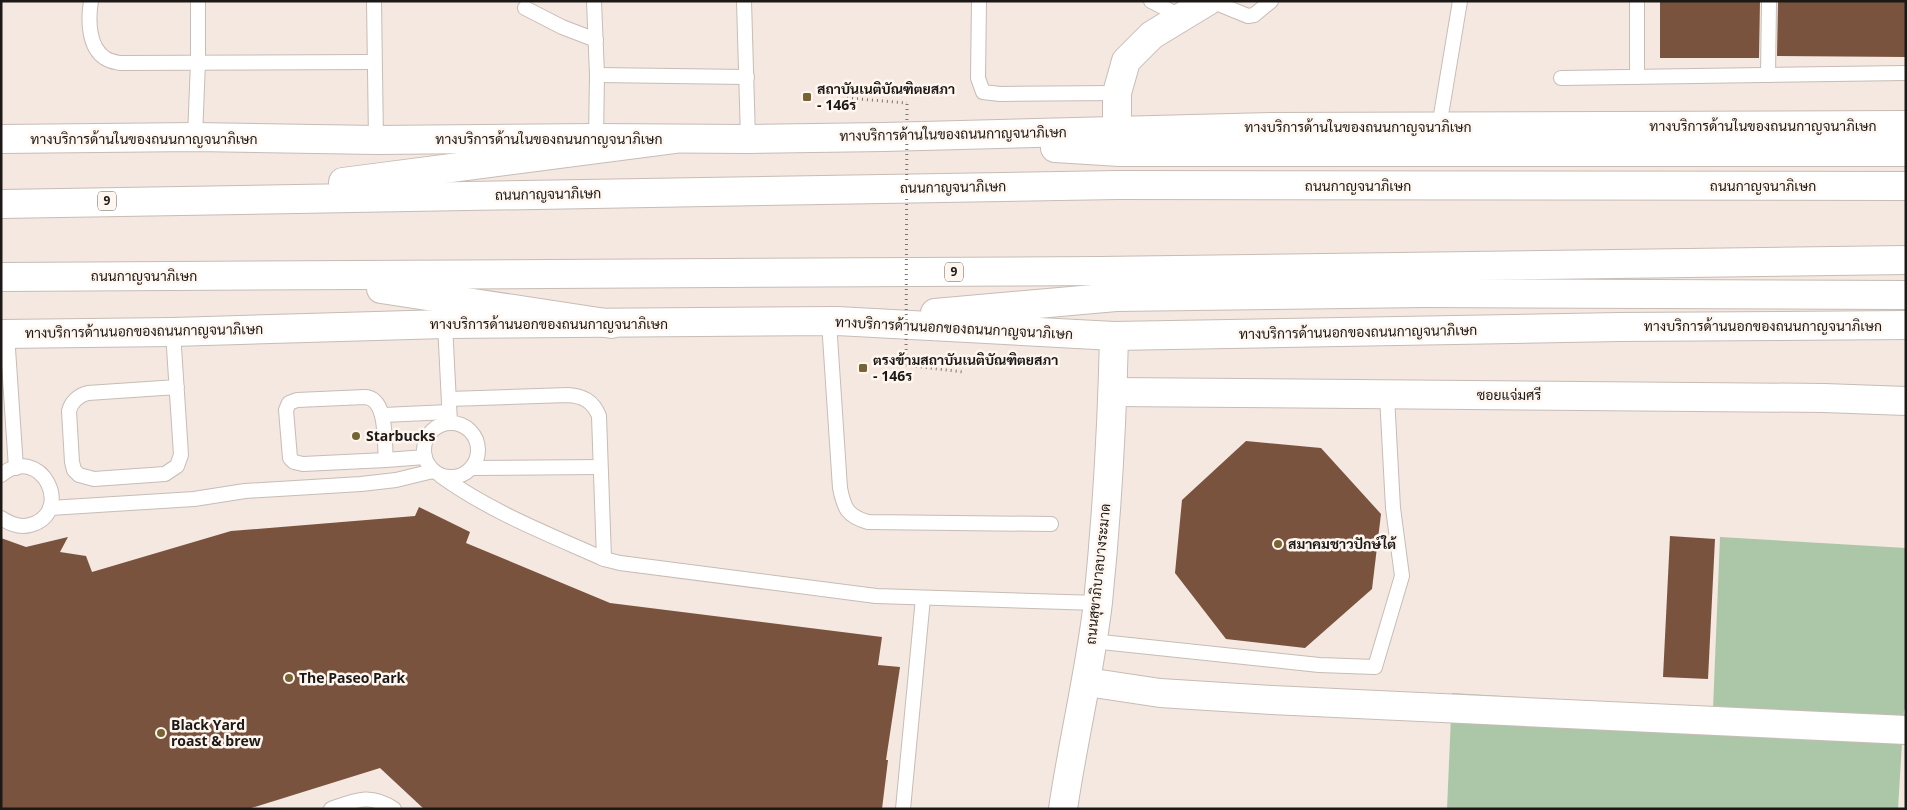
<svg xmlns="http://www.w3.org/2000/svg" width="1907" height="810" font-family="'Open Sans',Sarabun,sans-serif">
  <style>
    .green { fill: #acc7a7 }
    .building { fill: #79533e }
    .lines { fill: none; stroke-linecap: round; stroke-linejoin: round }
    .service-casing { stroke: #c7bcb6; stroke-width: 16 }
    .minor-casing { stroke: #c7bcb6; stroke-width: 30 }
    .tertiary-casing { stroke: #c7bcb6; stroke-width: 30 }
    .secondary-casing { stroke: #c7bcb6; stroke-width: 30 }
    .trunk-casing { stroke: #c7bcb6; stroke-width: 30 }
    .path { stroke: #7e7671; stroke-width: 3; stroke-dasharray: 1 4; stroke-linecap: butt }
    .service { stroke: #fff; stroke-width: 14 }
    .minor { stroke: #fff; stroke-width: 28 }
    .tertiary { stroke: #fff; stroke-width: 28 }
    .secondary { stroke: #fff; stroke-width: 28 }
    .trunk { stroke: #fff; stroke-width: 28 }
    .path-bridge { stroke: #7e7671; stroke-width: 3; stroke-dasharray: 1 4; stroke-linecap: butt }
    .poi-dot { fill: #786332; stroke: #fff6f0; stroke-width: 2 }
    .labels { text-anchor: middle; stroke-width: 5; stroke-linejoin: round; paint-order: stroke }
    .shield { fill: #fff6f0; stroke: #605b57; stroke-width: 1 }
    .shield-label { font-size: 12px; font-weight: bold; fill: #1c1815 }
    .poi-label { font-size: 14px; font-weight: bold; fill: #1c1815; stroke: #fff6f0; text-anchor: start }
    .street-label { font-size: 14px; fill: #1c1815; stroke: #fff6f0 }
  </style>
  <rect width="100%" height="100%" fill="#f4e8e1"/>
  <!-- green -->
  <path class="green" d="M1720 537 1906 548V709L1904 710 1898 809H1447L1452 693 1713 709Z"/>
  <!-- building -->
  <g class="building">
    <path d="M1660 1H1760L1759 58H1660Z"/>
    <path d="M1778 1H1906V57L1777 56Z"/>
    <path d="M1246 441 1321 448 1381 514 1372 589 1305 648 1226 639 1175 573 1182 500Z"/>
    <path d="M419 507 470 532 466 543 610 603 882 637 878 665 900 667 886 760H888L882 809H424L380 768 248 809H1V538L26 547 68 537 60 552 86 556 92 572 231 531 415 516Z"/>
    <path d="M1670 536 1715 539 1708 679 1663 677Z"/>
  </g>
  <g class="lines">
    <defs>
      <g id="service">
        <path d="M91 1C88 19 88 47 105 58 109 61 115 62 120 63L374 62"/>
        <path d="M374 1 376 140"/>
        <path d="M594 1 597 75 596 138"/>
        <path d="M744 1 748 139"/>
        <path d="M979 1 978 78 983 92 1000 94 1117 93"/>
        <path d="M1151 1 1182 17"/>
        <path d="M1211 1 1248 16 1254 15 1271 1"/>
        <path d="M525 8 562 27 596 40"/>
        <path d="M597 75 747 77"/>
        <path d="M1768 75 1769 1"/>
        <path d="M1637 77V1"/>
        <path d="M1561 78 1906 73"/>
        <path d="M1439 127 1460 1"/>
        <path d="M195 137 198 62V1"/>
        <path d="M829 322 840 488C844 508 847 516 868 522L1051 524"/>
        <path d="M445 324 450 423"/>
        <path d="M173 332 181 455 177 466 165 474 94 479 79 475 74 470 72 462 69 411C71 402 79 395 88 393L177 387"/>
        <path d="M7 334 16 468"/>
        <path d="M365 397C388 398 384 443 386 460L303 464 294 462 290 458 286 410 289 403 297 400Z"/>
        <path d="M449 399 568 395C583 396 593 401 599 416L604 559"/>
        <path d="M383 415 449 412"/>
        <circle cx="451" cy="450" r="27"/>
        <path d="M386 460 425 457"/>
        <path d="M472 468 600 467"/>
        <path d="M1 475C42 442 75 513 30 525 19 528 10 524 1 518"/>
        <path d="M441 476C491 512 548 534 604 559L620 563 876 596 1098 603"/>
        <path d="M50 508 194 499 245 491 361 484 396 480 433 471"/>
        <path d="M1092 641 1319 665 1375 667 1402 576 1393 508 1387 396"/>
        <path d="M331 809C356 800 370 793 394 809"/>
        <path d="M903 809 923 598"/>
      </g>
      <g id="minor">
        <path d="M1113 392 1824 398 1906 401"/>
        <path d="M1087 682 1160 693 1272 700 1906 730"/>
      </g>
      <g id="tertiary">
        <path d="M1117 130V93L1126 61 1152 35 1208 1"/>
        <path d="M1063 809C1073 740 1090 672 1098 602 1107 514 1112 425 1114 336"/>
      </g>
      <g id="secondary">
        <path d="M1 139 195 137 376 140 596 138 748 139 884 137 1271 127 1906 125"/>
        <path d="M1055 148 1120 152H1906"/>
        <path d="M935 313 1116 297 1425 293 1906 295"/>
        <path d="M1 334 173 332 445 324 837 321 1114 336 1620 327 1906 325"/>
      </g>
      <g id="trunk">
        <path d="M343 182 674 139"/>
        <path d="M1 204 1118 185 1906 186"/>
        <path d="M1 277 1100 271 1906 260"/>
        <path d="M381 289 612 324"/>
      </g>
    </defs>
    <!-- service casing -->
    <use href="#service" class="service-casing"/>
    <!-- minor casing -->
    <use href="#minor" class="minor-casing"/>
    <!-- tertiary casing -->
    <use href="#tertiary" class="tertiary-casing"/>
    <!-- secondary casing -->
    <use href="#secondary" class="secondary-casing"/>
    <!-- trunk casing -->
    <use href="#trunk" class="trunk-casing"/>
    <!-- path -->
    <g class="path">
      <path d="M847 98 907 103"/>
      <path d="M906 365 963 372"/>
    </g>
    <!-- service -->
    <use href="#service" class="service"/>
    <!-- minor -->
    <use href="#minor" class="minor"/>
    <!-- tertiary -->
    <use href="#tertiary" class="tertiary"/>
    <!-- secondary -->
    <use href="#secondary" class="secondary"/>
    <!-- trunk -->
    <use href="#trunk" class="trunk"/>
    <!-- path-bridge -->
    <path class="path-bridge" d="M906 365 907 103"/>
  </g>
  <!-- markers -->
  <g class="poi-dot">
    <rect x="802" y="92" width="10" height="10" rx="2.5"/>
    <rect x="858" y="363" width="10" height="10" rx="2.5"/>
    <circle cx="356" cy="436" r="5"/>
    <circle cx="1278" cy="544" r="5"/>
    <circle cx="289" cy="678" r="5"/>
    <circle cx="161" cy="733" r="5"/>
  </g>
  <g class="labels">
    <!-- shield labels -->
    <g class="shield">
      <rect x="98" y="191.5" width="18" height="19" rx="4"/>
      <rect x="945" y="262.5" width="18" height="19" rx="4"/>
    </g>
    <g class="shield-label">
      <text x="107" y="205">9</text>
      <text x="954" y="276">9</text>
    </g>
    <!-- poi labels -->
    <g class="poi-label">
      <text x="817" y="94">สถาบันเนติบัณฑิตยสภา<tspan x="817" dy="16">- 146ร</tspan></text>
      <text x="873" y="365">ตรงข้ามสถาบันเนติบัณฑิตยสภา<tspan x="873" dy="16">- 146ร</tspan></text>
      <text x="366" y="441">Starbucks</text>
      <text x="1288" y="549">สมาคมชาวปักษ์ใต้</text>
      <text x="299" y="683">The Paseo Park</text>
      <text x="171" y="730">Black Yard<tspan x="171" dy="16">roast &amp; brew</tspan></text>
    </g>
    <!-- street labels -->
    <g class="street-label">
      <text x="1763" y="131">ทางบริการด้านในของถนนกาญจนาภิเษก</text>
      <text x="1358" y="132">ทางบริการด้านในของถนนกาญจนาภิเษก</text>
      <text transform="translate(953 134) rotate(-1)" y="5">ทางบริการด้านในของถนนกาญจนาภิเษก</text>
      <text x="144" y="144">ทางบริการด้านในของถนนกาญจนาภิเษก</text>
      <text x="549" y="144">ทางบริการด้านในของถนนกาญจนาภิเษก</text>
      <text x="1358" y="191">ถนนกาญจนาภิเษก</text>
      <text x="1763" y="191">ถนนกาญจนาภิเษก</text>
      <text transform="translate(953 187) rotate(-1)" y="5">ถนนกาญจนาภิเษก</text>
      <text transform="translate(548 194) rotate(-1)" y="5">ถนนกาญจนาภิเษก</text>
      <text x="144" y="281">ถนนกาญจนาภิเษก</text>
      <text x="549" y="329">ทางบริการด้านนอกของถนนกาญจนาภิเษก</text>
      <text x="1763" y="331">ทางบริการด้านนอกของถนนกาญจนาภิเษก</text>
      <text transform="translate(954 328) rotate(3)" y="5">ทางบริการด้านนอกของถนนกาญจนาภิเษก</text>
      <text transform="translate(144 331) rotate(-1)" y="5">ทางบริการด้านนอกของถนนกาญจนาภิเษก</text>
      <text transform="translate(1358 332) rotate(-1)" y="5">ทางบริการด้านนอกของถนนกาญจนาภิเษก</text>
      <text x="1509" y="400">ซอยแจ่มศรี</text>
      <text transform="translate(1098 574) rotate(-84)" y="5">ถนนสุขาภิบาลบางระมาด</text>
    </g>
  </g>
  <!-- border -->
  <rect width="1907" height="810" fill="none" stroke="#1c1815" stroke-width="5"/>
</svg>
